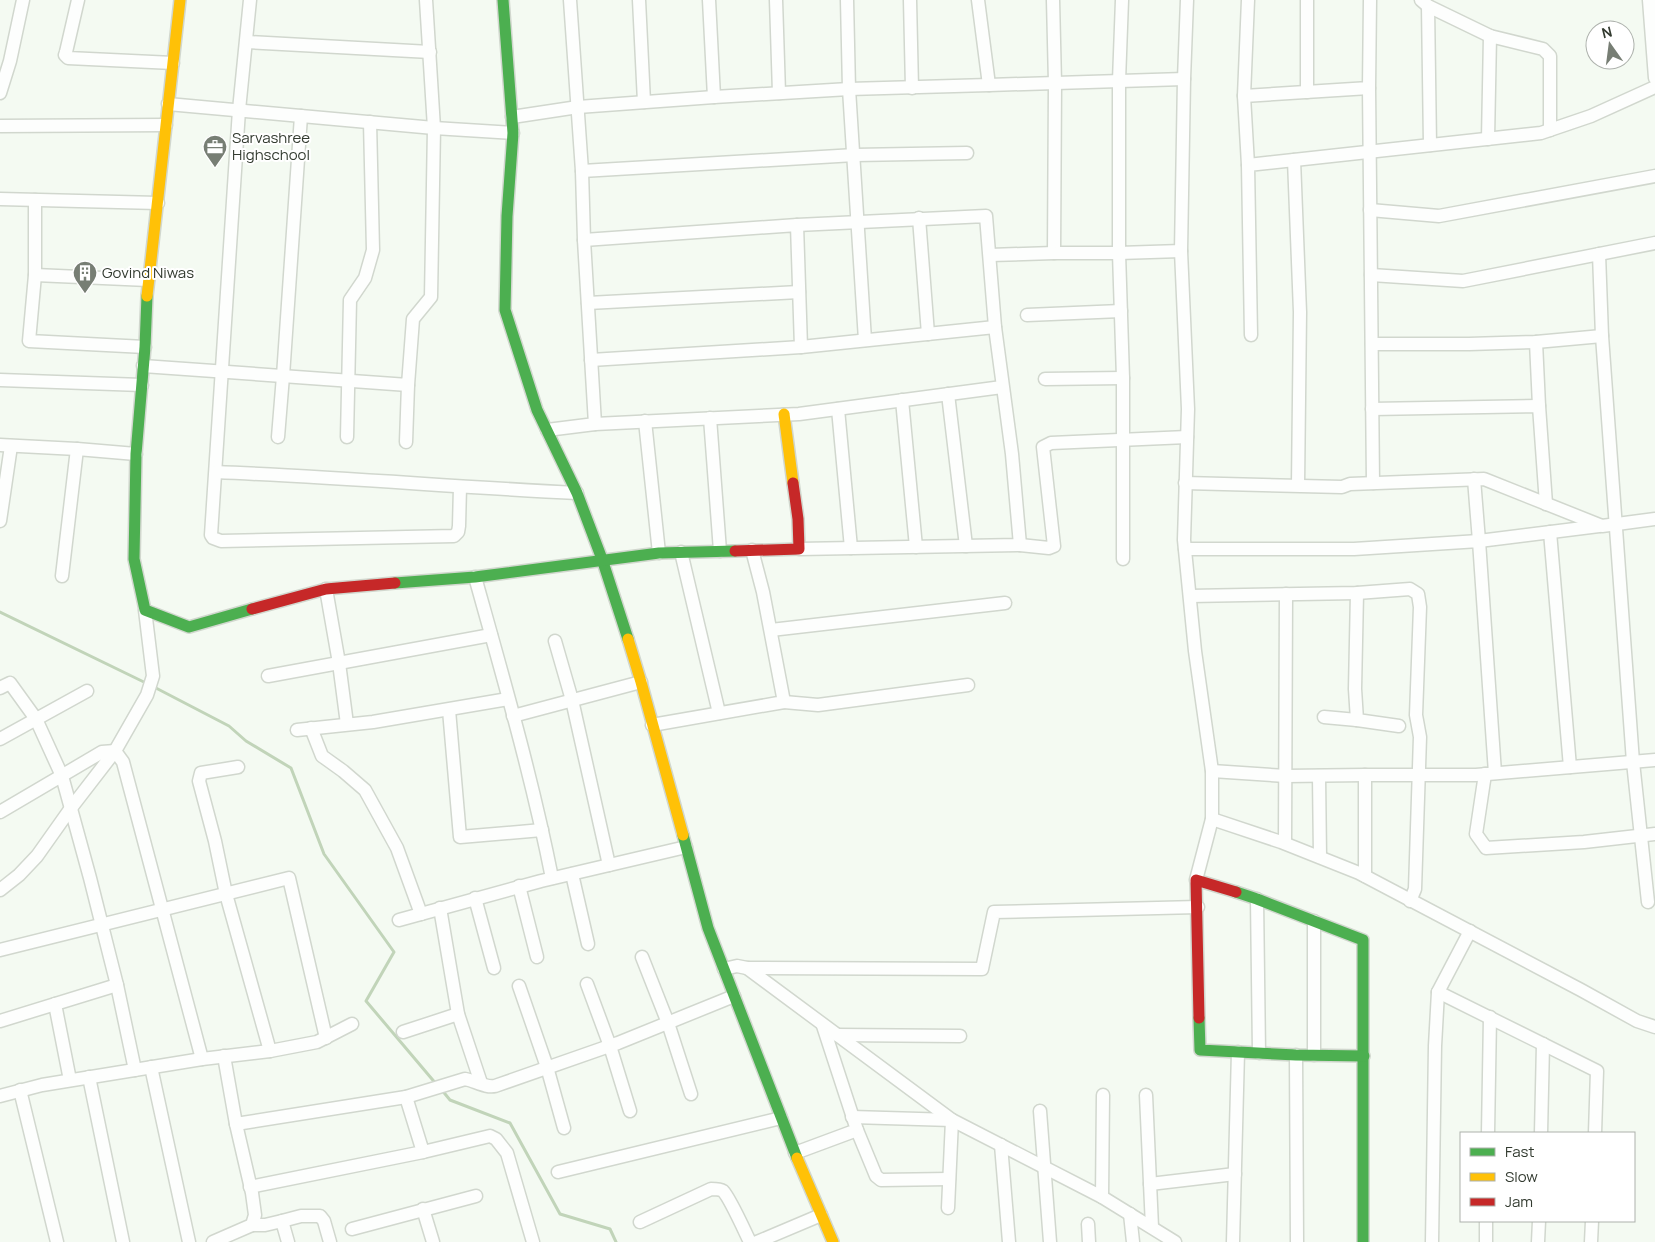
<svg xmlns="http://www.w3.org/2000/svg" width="1655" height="1242" font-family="Manrope,sans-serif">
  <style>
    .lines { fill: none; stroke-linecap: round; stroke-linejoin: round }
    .stream { stroke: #c1d4b9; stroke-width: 3 }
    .street-casing { stroke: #d1d7ce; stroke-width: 15 }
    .fast-casing { stroke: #d1d7ce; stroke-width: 14 }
    .slow-casing { stroke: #d1d7ce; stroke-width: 14 }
    .jam-casing { stroke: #d1d7ce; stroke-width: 14 }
    .street { stroke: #fdfefd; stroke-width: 12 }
    .fast { stroke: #4caf50; stroke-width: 11 }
    .slow { stroke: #ffc107; stroke-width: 11 }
    .jam { stroke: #c62828; stroke-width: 11 }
    .labels { text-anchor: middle; stroke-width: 4; stroke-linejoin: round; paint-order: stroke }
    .poi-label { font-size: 15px; fill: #333b30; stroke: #fff; text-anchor: start }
  </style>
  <rect width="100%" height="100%" fill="#f4faf2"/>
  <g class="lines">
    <!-- stream -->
    <g class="stream">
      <path d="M0 612 148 684"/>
      <path d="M154 687 229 726 246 741 291 768 324 854 394 952 366 1001 437 1085"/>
      <path d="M441 1089 450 1100 510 1123 560 1214 610 1229 616 1242"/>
    </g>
    <defs>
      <g id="street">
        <path d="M78 0 66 52 65 55 68 58 173 63"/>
        <path d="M250 0 239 110 211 535 213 538 221 541 454 536 458 532 459 526 460 487"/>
        <path d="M639 0 644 102"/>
        <path d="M709 0 714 97"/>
        <path d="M776 0 779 93"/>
        <path d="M847 0 849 89 865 340"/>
        <path d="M910 0 912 88"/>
        <path d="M1053 0 1055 83 1054 253H1119L1123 378V559"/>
        <path d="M1122 0 1119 81V253L1181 251 1184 79 1187 0"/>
        <path d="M1248 0 1244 96 1369 88 1370 0"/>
        <path d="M1421 0 1428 6 1490 36"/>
        <path d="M1649 0 1655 78"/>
        <path d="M1428 6 1430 145"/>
        <path d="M247 42 430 52"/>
        <path d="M989 85 1184 79"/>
        <path d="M1369 88 1373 483"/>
        <path d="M1307 92V0"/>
        <path d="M0 93 10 61 23 0"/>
        <path d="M1244 96 1248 165"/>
        <path d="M168 104 434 128 513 133"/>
        <path d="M512 117 578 107 714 97 849 89 989 85 978 0"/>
        <path d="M0 126 166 125"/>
        <path d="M1488 139 1490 36 1543 49 1550 56V130"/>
        <path d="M1294 160 1300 312 1298 485"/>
        <path d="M582 171 855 155 967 153"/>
        <path d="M0 199 158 203"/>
        <path d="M35 200V275L29 341 145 347"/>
        <path d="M1370 210 1439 216 1655 176"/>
        <path d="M919 218 928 334"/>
        <path d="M797 225 986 216 995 327 1012 454 1020 545 799 549"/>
        <path d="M584 240 797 225 801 347 591 360"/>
        <path d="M1181 251 1188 409 1184 540 1195 651 1212 771V819L1196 880"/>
        <path d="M1599 254 1602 336 1633 762 1648 902"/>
        <path d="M990 255 1054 253"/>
        <path d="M35 275 148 280"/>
        <path d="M1371 275 1463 281 1655 243"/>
        <path d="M588 303 799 292"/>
        <path d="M1027 315 1121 311"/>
        <path d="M1251 335 1248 165 1541 133 1591 116 1655 87"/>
        <path d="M1536 342 1539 406"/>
        <path d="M1372 344H1469L1536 342 1602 336"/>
        <path d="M801 347 995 327"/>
        <path d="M143 366 408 385 413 319 431 297 434 128 426 0"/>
        <path d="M1045 379 1123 378"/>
        <path d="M0 380 142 385"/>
        <path d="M948 394 966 546"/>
        <path d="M902 400 916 547"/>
        <path d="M838 409 851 548"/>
        <path d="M1372 409 1539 406 1546 504"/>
        <path d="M710 418 720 551"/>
        <path d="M645 421 659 553"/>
        <path d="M595 424 799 414 1002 387"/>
        <path d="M547 430 595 424 584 240 582 171 570 0"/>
        <path d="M278 437 283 376 301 116"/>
        <path d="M347 437 350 300 365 278 373 250 370 122"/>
        <path d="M406 442 408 385"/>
        <path d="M0 445 77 449 136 454"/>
        <path d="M216 472C336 477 457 487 577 493"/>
        <path d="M1474 479 1479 541 1599 526"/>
        <path d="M1185 483 1342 487 1350 484 1484 479 1602 526 1655 519"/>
        <path d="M0 521 11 446"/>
        <path d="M1550 532 1570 767"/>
        <path d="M1020 545 1049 548 1054 546 1043 447 1051 443 1187 437"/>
        <path d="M1185 549H1354L1479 541 1495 773"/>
        <path d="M681 552 719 713"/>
        <path d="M62 576 77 449"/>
        <path d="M475 577C503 677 532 777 552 878"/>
        <path d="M326 589 339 663 347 724"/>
        <path d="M1357 593 1355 689 1357 720 1399 726"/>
        <path d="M1190 596 1357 593 1410 589 1418 594 1420 607 1416 715 1420 737 1415 889 1410 901"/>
        <path d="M771 630 1005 603"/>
        <path d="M555 641 572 700 609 865"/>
        <path d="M268 676 491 635"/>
        <path d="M0 688 10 683 36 719 62 776 90 878 117 985 0 1021"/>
        <path d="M784 702 818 705 968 685"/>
        <path d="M449 710 460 837 542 830"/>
        <path d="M513 716 641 682"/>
        <path d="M1324 717 1357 720"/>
        <path d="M652 725 784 702 763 592 752 550"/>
        <path d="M311 728 322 756 343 771 365 790 397 848 421 914"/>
        <path d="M297 730 373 722 508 699"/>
        <path d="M0 739 87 691"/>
        <path d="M238 767 201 773 199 781 215 841 226 894 270 1051"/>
        <path d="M1212 771 1286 776 1365 775H1476L1655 760"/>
        <path d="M1485 774 1476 834 1486 848 1584 842 1655 834"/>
        <path d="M1319 776 1320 857"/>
        <path d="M0 812 102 752 115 751 123 762 202 1059"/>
        <path d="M1212 819 1281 842 1359 873 1581 990 1637 1021 1655 1027"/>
        <path d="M1285 843 1286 594"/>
        <path d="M572 874 588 944"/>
        <path d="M1365 876V775"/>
        <path d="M519 886 537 957"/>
        <path d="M0 890 19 875 37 856 71 808 115 751 147 695 153 676 145 610"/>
        <path d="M475 898 494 968"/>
        <path d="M1257 899 1259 1053"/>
        <path d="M440 908 458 1014 481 1083"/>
        <path d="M399 920 541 881 686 847"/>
        <path d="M1314 921V1055"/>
        <path d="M0 950 289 878 326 1038"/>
        <path d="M642 957 668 1023 691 1094"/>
        <path d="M747 968 952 1120 948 1208"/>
        <path d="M724 969 737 966 747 968 982 969 994 912 1198 907"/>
        <path d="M587 984 610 1046 630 1111"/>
        <path d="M117 985 135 1070"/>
        <path d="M519 986 547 1067 564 1128"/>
        <path d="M1438 992 1597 1071 1595 1133"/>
        <path d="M55 1004 70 1080"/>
        <path d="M403 1032 458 1014"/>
        <path d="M837 1035 960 1036"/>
        <path d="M1296 1055 1297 1242"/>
        <path d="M151 1067 189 1242"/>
        <path d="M89 1077 123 1242"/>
        <path d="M20 1090 57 1242"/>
        <path d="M1146 1095 1152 1227"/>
        <path d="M0 1096 42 1085 202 1059 270 1051 317 1042 352 1024"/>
        <path d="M1040 1111 1050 1242"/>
        <path d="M852 1117 952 1120 1102 1197 1175 1242"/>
        <path d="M236 1124 406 1097 465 1079C475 1081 486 1088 495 1086L618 1043 734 996"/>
        <path d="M857 1130 876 1176 881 1180 949 1179"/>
        <path d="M1488 1133 1490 1017"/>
        <path d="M1541 1133 1543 1044"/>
        <path d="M1001 1145 1009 1242"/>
        <path d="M423 1152 490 1136 496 1139 507 1153 533 1242"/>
        <path d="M795 1153 857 1130 823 1026"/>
        <path d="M558 1172 781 1118"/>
        <path d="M1150 1184 1235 1174"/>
        <path d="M250 1187 423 1152 406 1097"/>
        <path d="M1102 1197 1103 1095"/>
        <path d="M423 1209 433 1242"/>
        <path d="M1130 1214 1133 1242"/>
        <path d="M282 1221 301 1216H320L324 1221 330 1242"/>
        <path d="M640 1222 711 1189C715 1189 720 1189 723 1191 730 1198 745 1232 750 1242"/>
        <path d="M1088 1224 1089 1242"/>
        <path d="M252 1225H265L282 1221 288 1242"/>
        <path d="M352 1229 476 1196"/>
        <path d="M213 1242 252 1225 255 1215 252 1193 236 1124 224 1056"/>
        <path d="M757 1242 821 1215"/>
        <path d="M1233 1242 1238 1052"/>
        <path d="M1432 1242 1435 1046 1438 992 1470 931"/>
        <path d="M1486 1242V1221"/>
        <path d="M1538 1242 1539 1221"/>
        <path d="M1591 1242 1592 1221"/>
      </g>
      <g id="fast">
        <path d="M503 0 513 133 507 216 505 310 537 410 577 493 602 559 628 639"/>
        <path d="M147 296 145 347 136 454 134 559 145 610 189 627 252 609"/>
        <path d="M395 583 475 577 659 553 735 551"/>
        <path d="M683 835 708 928 797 1158"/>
        <path d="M1236 892 1257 899 1363 940V1242"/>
        <path d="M1199 1018 1200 1050 1296 1055 1364 1056"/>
      </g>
      <g id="slow">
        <path d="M147 296 180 0"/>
        <path d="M784 414 793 483"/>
        <path d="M628 639 641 682 683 835"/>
        <path d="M797 1158 833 1242"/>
      </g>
      <g id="jam">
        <path d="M735 551 799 549 798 519 793 483"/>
        <path d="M252 609 326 589 395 583"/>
        <path d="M1199 1018 1196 880 1236 892"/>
      </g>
    </defs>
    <!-- street casing -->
    <use href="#street" class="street-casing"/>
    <!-- fast casing -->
    <use href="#fast" class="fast-casing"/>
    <!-- slow casing -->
    <use href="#slow" class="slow-casing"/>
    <!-- jam casing -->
    <use href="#jam" class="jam-casing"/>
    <!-- street -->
    <use href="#street" class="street"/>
    <!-- fast -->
    <use href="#fast" class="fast"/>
    <!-- slow -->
    <use href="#slow" class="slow"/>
    <!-- jam -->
    <use href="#jam" class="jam"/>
  </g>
  <!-- icons -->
  <defs>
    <symbol id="office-pin" viewBox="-11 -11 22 30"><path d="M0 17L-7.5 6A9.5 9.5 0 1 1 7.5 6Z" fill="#777e74" stroke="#fff"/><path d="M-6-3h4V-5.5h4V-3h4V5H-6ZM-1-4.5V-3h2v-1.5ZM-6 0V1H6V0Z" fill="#fff"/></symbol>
    <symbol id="building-pin" viewBox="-11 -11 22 30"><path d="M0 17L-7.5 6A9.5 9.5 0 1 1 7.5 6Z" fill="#777e74" stroke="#fff"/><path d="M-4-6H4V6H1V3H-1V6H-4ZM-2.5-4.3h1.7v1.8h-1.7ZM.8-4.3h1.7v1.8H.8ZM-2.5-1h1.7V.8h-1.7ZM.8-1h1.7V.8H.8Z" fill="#fff"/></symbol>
  </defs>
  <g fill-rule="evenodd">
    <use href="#office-pin" x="201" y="133" width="28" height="38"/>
    <use href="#building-pin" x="71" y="259" width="28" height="38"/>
  </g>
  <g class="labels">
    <!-- poi labels -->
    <g class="poi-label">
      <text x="232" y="143">Sarvashree<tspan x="232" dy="17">Highschool</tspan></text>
      <text x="102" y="278">Govind Niwas</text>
    </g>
  </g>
  <!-- legend -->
  <rect x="1460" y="1132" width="175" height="90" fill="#ffffff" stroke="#adb1ac"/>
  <rect x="1470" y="1148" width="25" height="8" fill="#4caf50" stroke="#adb1ac"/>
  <text x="1505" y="1157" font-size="15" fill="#333b30">Fast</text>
  <rect x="1470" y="1173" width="25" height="8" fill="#ffc107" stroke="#adb1ac"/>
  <text x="1505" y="1182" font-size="15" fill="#333b30">Slow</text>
  <rect x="1470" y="1198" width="25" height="8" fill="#c62828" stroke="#adb1ac"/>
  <text x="1505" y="1207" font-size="15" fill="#333b30">Jam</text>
  <!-- north arrow -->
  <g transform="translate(1610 45) rotate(346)"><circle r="24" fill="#ffffff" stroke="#adb1ac"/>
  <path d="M0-4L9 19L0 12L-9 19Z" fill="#777e74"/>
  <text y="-8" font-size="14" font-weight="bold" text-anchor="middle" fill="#333b30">N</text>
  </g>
</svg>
